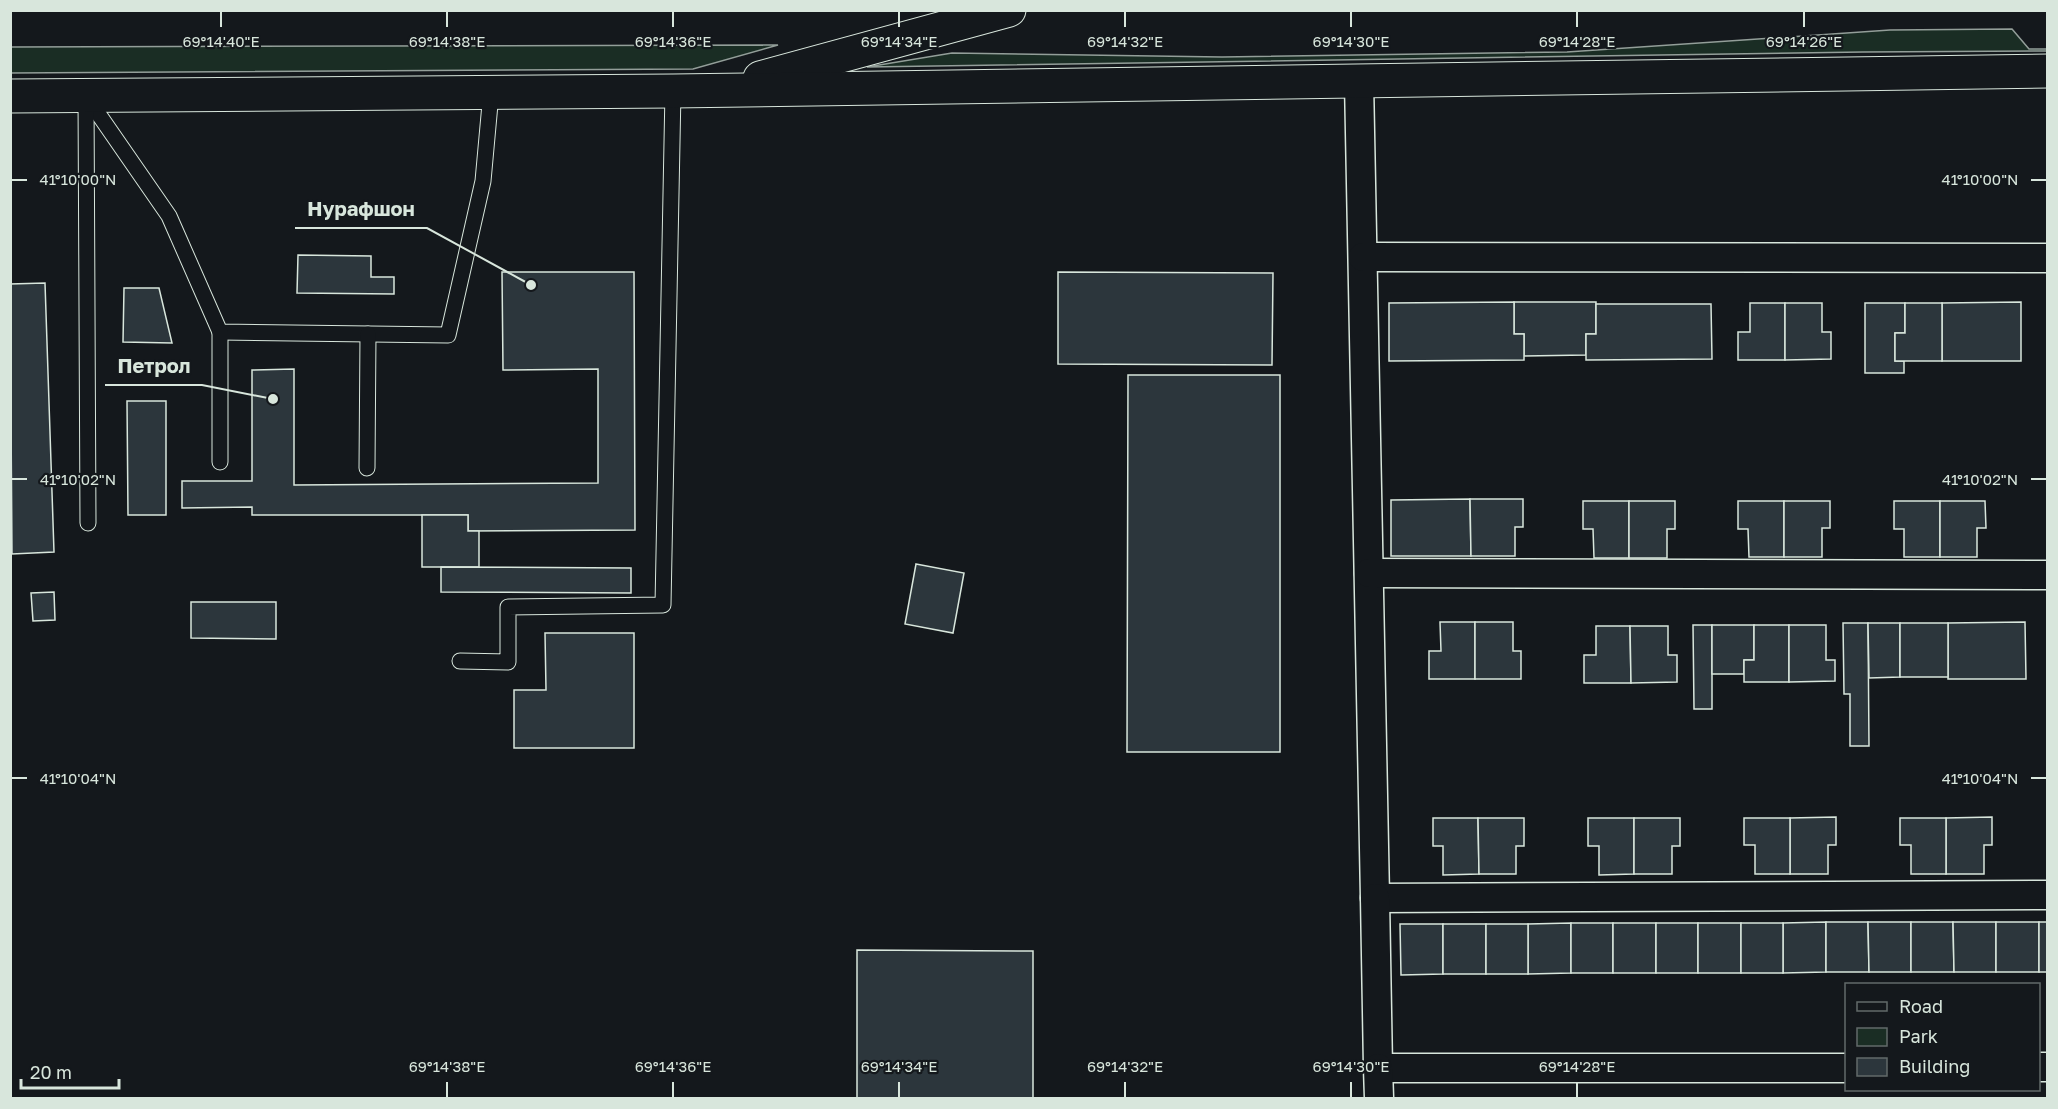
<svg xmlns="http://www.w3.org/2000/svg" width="2058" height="1109" font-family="'Golos Text',sans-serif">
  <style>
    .green { fill: #1a2d24; stroke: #939e99; stroke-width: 1.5 }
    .building { fill: #2c363c; stroke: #d8e6dc; stroke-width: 1.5 }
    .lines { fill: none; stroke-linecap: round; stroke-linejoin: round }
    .service-casing { stroke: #d8e6dc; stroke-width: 17 }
    .minor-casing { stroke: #d8e6dc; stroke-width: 31 }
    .trunk-casing { stroke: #d8e6dc; stroke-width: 35 }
    .service { stroke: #14181c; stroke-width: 15 }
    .minor { stroke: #14181c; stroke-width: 28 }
    .trunk { stroke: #14181c; stroke-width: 33 }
    .ticks { fill: none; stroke: #d8e6dc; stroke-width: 2 }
    .ticks-label { font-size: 15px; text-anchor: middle; fill: #d8e6dc; stroke: #14181c; stroke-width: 4.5; stroke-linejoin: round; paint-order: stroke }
    .leader { fill: none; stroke: #d8e6dc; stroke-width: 2 }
    .callout-dot { fill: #d8e6dc; stroke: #14181c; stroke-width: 2 }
    .callout-label { font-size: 20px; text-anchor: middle; font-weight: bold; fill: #d8e6dc; stroke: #14181c; stroke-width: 4.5; stroke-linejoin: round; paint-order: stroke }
  </style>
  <rect width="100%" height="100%" fill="#14181c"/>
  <!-- green -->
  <g class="green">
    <path d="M2012 29 2029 49H2047V51L1863 52 867 67 952 53 1222 57 1567 52 1890 30Z"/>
    <path d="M778 45 693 69 10 73 11 47Z"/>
  </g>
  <!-- building -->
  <g class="building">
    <path d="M298 255 371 256V277H394V294L297 293Z"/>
    <path d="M502 272H634L635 530 468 531V515H252V507L182 508V481H252V370L294 369V485L598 483V369L503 370Z"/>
    <path d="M1058 272 1273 273 1272 365 1058 364Z"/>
    <path d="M45 283 54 552 12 554 10 284Z"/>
    <path d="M124 288H159L172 343 123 342Z"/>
    <path d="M1514 302H1596V334H1586V355L1524 356V334H1514Z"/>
    <path d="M1514 302V334H1524V360L1389 361V303Z"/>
    <path d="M2021 302V361H1942V303Z"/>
    <path d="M1750 303H1785V360H1738V332H1750Z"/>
    <path d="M1785 303H1822V332H1831V359L1785 360Z"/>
    <path d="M1865 303H1905V333H1895V361H1904V373H1865Z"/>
    <path d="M1905 303H1942V361H1895V333H1905Z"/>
    <path d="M1596 304H1711L1712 359 1586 360V334H1596Z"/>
    <path d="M1128 375H1280V752H1127Z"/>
    <path d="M127 401H166V515H128Z"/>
    <path d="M1470 499 1471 556H1391V500Z"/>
    <path d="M1470 499H1523V527H1515V556H1471Z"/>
    <path d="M1583 501H1629V558H1594L1593 529H1583Z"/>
    <path d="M1629 501H1675V529H1667V558H1629Z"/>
    <path d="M1738 501H1784V557H1749L1748 529H1738Z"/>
    <path d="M1784 501H1830V528H1822V557H1784Z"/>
    <path d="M1894 501H1940V557H1904V529H1894Z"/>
    <path d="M1940 501H1985L1986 528H1977V557H1940Z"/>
    <path d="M422 515H468V531H479V567H422Z"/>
    <path d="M916 564 964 573 953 633 905 624Z"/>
    <path d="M441 567 631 568V593L441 592Z"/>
    <path d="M54 592 55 620 33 621 31 593Z"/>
    <path d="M191 602H276V639L191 638Z"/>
    <path d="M1440 622H1475V679H1429V651H1441Z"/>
    <path d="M1475 622H1513V651H1521V679H1475Z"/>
    <path d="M2025 622 2026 679H1948V623Z"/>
    <path d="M1843 623H1868L1869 746H1850V694H1844Z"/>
    <path d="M1868 623H1900V677L1869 678Z"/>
    <rect x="1900" y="623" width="48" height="54"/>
    <path d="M1693 625H1712V709H1694Z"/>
    <path d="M1712 625H1754V660H1744V674H1712Z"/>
    <path d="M1754 625H1789V682H1744V660H1754Z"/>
    <path d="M1789 625H1826V660H1835V681L1789 682Z"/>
    <path d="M1596 626H1630L1631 683H1584V655H1596Z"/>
    <path d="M1630 626H1668V655H1677V682L1631 683Z"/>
    <path d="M545 633H634V748H514V690H546Z"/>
    <path d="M1836 817V845H1828V874H1790V818Z"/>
    <path d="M1992 817V845H1984V874H1946V818Z"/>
    <path d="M1433 818H1478L1479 874 1443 875V846H1433Z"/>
    <path d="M1478 818H1524V846H1516V874H1479Z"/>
    <path d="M1588 818H1634V874L1599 875V846H1588Z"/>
    <path d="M1634 818H1680V846H1672V874H1634Z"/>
    <path d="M1744 818H1790V874H1755V845H1744Z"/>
    <path d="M1900 818H1946V874H1911V845H1900Z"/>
    <path d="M1826 922V972L1783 973V923Z"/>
    <path d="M1826 922H1868L1869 972H1826Z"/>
    <path d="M1868 922H1911V972H1869Z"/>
    <path d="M1911 922H1953L1954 972H1911Z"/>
    <path d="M1953 922H1996V972H1954Z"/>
    <rect x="1996" y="922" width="43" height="50"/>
    <rect x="2039" y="922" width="9" height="50"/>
    <path d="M1571 923V973L1528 974V924Z"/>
    <rect x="1571" y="923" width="42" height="50"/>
    <rect x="1613" y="923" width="43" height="50"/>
    <rect x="1656" y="923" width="42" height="50"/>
    <rect x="1698" y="923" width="43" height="50"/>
    <rect x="1741" y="923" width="42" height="50"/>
    <path d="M1400 924H1443V974L1401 975Z"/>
    <rect x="1443" y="924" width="43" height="50"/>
    <rect x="1486" y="924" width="42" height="50"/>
    <path d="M857 950 1033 951V1098H857Z"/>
  </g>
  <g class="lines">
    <defs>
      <g id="service">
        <path d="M86 96 169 216 220 332 448 335 483 181 491 93"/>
        <path d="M86 96 88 523"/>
        <path d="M220 332V462"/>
        <path d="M367 468 368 334"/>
        <path d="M460 661 508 662V607L663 605 673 91"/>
      </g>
      <g id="minor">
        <path d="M1359 81 1375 898 2048 895"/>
        <path d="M1363 257 2048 258"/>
        <path d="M1369 573 2048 575"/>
        <path d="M1375 898 1378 1068H1846"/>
        <path d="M2038 1067H2048"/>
        <path d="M1378 1068 1379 1098"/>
      </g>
      <g id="trunk">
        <path d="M760 78 1009 10"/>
        <path d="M10 96 673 91 2048 71"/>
      </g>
    </defs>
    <!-- service casing -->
    <use href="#service" class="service-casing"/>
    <!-- minor casing -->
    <use href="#minor" class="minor-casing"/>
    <!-- trunk casing -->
    <use href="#trunk" class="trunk-casing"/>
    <!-- service -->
    <use href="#service" class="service"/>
    <!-- minor -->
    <use href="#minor" class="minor"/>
    <!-- trunk -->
    <use href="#trunk" class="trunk"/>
  </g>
  <!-- ticks -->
  <path class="ticks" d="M221 12V27M447 12V27M673 12V27M899 12V27M1125 12V27M1351 12V27M1577 12V27M1804 12V27M12 180H27M2031 180H2046M12 479H27M2031 479H2046M12 778H27M2031 778H2046M447 1082V1097M673 1082V1097M899 1082V1097M1125 1082V1097M1351 1082V1097M1577 1082V1097"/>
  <g class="ticks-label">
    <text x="221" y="47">69°14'40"E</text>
    <text x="447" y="47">69°14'38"E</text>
    <text x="673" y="47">69°14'36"E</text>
    <text x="899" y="47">69°14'34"E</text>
    <text x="1125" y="47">69°14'32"E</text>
    <text x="1351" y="47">69°14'30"E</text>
    <text x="1577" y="47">69°14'28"E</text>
    <text x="1804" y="47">69°14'26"E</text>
    <text x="1980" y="185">41°10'00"N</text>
    <text x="78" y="185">41°10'00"N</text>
    <text x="1980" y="485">41°10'02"N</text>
    <text x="78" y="485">41°10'02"N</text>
    <text x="1980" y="784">41°10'04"N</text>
    <text x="78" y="784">41°10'04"N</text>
    <text x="447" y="1072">69°14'38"E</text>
    <text x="673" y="1072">69°14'36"E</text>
    <text x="899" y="1072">69°14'34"E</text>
    <text x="1125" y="1072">69°14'32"E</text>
    <text x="1351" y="1072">69°14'30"E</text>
    <text x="1577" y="1072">69°14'28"E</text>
  </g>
  <!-- callouts -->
  <path class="leader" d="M531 285L427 228H295M273 399L202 385H105"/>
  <g class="callout-dot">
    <circle cx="531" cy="285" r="6"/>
    <circle cx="273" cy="399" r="6"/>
  </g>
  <g class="callout-label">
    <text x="361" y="216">Нурафшон</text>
    <text x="154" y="373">Петрол</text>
  </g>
  <!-- border -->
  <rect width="2058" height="1109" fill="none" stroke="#d8e6dc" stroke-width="24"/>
  <!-- legend -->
  <rect x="1845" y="983" width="195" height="108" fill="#14181c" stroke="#626a69" stroke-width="1.5"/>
  <rect x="1857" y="1002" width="30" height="9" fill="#14181c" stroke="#626a69" stroke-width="1.5"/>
  <text x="1899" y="1013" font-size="18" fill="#d8e6dc">Road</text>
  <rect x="1857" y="1028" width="30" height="18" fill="#1a2d24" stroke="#626a69" stroke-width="1.5"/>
  <text x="1899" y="1043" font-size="18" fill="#d8e6dc">Park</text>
  <rect x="1857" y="1058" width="30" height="18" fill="#2c363c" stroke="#626a69" stroke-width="1.5"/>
  <text x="1899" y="1073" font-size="18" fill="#d8e6dc">Building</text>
  <!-- scale -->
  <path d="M21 1079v9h98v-9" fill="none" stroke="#d8e6dc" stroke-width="3"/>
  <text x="30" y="1079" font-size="18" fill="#d8e6dc" stroke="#14181c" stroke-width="4.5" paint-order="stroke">20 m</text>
</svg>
